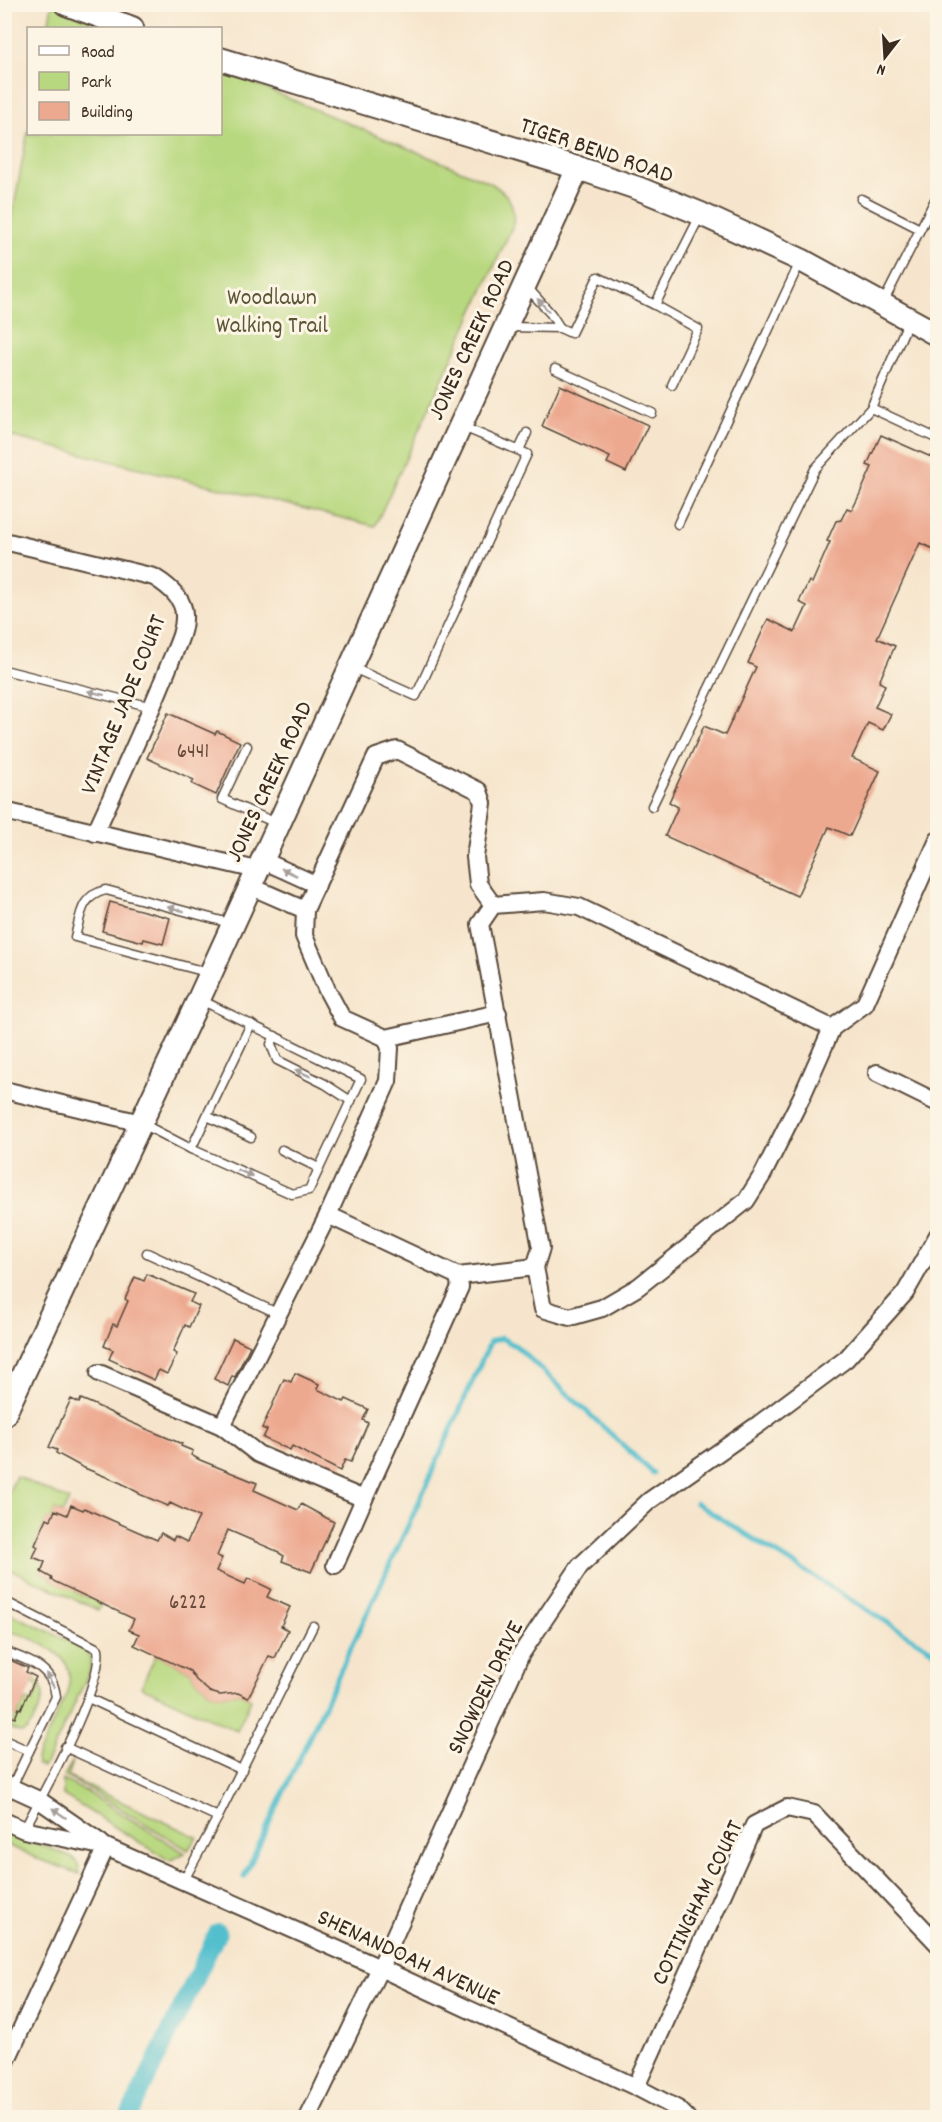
<svg xmlns="http://www.w3.org/2000/svg" width="942" height="2122" font-family="Dekko,sans-serif">
  <style>
    .green { fill: #b8d87f; stroke: #7a814e; stroke-width: 1.5 }
    .lines { fill: none; stroke-linecap: round; stroke-linejoin: round }
    .stream { stroke: #53bfcd; stroke-width: 5 }
    .canal { stroke: #53bfcd; stroke-width: 18 }
    .building { fill: #eda990 }
    .lane-casing { stroke: #574638; stroke-width: 11 }
    .street-casing { stroke: #574638; stroke-width: 20 }
    .secondary-casing { stroke: #574638; stroke-width: 26 }
    .lane { stroke: #fff; stroke-width: 8 }
    .street { stroke: #fff; stroke-width: 16 }
    .secondary { stroke: #fff; stroke-width: 22 }
    .oneway { fill: #a79f9a }
    .labels { text-anchor: middle; stroke-width: 6; stroke-linejoin: round; paint-order: stroke }
    .number-label { font-size: 21px; fill: #684a3a }
    .street-label { font-size: 24px; fill: #3b2a1e; stroke: #fcf5e5 }
    .park-label { font-size: 24px; fill: #5a5636; stroke: #fcf5e5 }
  </style>
  <rect width="100%" height="100%" fill="#fcf5e5"/>
  <filter id="ink" filterUnits="userSpaceOnUse"><feTurbulence type="fractalNoise" baseFrequency=".0167" numOctaves="2"/><feDisplacementMap in="SourceGraphic" scale="12" xChannelSelector="R" yChannelSelector="G"/><feConvolveMatrix kernelMatrix="1 2 1 2 8 2 1 2 1" color-interpolation-filters="sRGB"/></filter>
  <filter id="wash" filterUnits="userSpaceOnUse"><feTurbulence type="fractalNoise" baseFrequency=".008" numOctaves="4" result="noise"/><feDisplacementMap in="SourceGraphic" scale="24" xChannelSelector="R" yChannelSelector="G"/><feGaussianBlur stdDeviation="1.35" result="paint"/><feColorMatrix in="noise" values="0 0 0 0 0 0 0 0 0 0 0 0 0 0 0 0 0 1.4 0 .05"/><feComposite in="paint" operator="in"/></filter>
  <g filter="url(#wash)">
    <rect width="100%" height="100%" fill="#f6e5cc"/>
    <!-- green -->
    <g class="green">
      <path d="M52 4 64 5 121 28H48Z"/>
      <path d="M221 70 491 183C508 194 516 204 513 225L375 526 5 435V256L28 130V134H220Z"/>
      <path d="M16 1476 69 1500 63 1513 55 1510 51 1520 47 1519 35 1545 38 1547 33 1557 45 1562 41 1572 52 1578 51 1580 76 1589 75 1592 89 1598 100 1600 98 1603 101 1604 98 1610 5 1567V1501Z"/>
      <path d="M5 1611 82 1647C91 1655 92 1661 89 1673L47 1762 42 1767 37 1765 36 1759 66 1695C77 1665 61 1653 36 1641 25 1636 16 1631 5 1633Z"/>
      <path d="M156 1655 190 1671 196 1680 210 1692 220 1695 238 1693 251 1699 237 1731 141 1687Z"/>
      <path d="M35 1679C39 1682 42 1686 43 1691 45 1701 31 1730 22 1733L9 1728 26 1700 32 1702 40 1687 33 1684Z"/>
      <path d="M73 1761 68 1777 197 1837 188 1850 85 1787 64 1776Z"/>
      <path d="M63 1780 87 1792 185 1853 170 1861 63 1795Z"/>
      <path d="M5 1831 72 1857 78 1864 80 1874 41 1860 5 1844Z"/>
    </g>
    <g class="lines">
      <!-- stream -->
      <g class="stream">
        <path d="M696 1503 938 1654"/>
        <path d="M244 1877 413 1515 490 1342 501 1338 516 1346 653 1473"/>
      </g>
      <!-- canal -->
      <path class="canal" d="M128 2118 218 1932"/>
    </g>
    <g id="blocks">
      <!-- building -->
      <g class="building">
        <path d="M560 385 648 425 626 472 607 463 610 457 542 426Z"/>
        <path d="M881 435 938 460V551L920 543 877 638 895 646 879 682 885 685 875 707 891 714 883 730 868 723 852 758 880 771 850 836 829 827 797 896 665 836 678 807 669 802 704 726 725 735 756 667 748 663 768 619 795 632 807 606 799 602 809 581 812 583 830 542 827 541 836 521 841 520 847 508 852 510 857 500 872 467 867 465Z"/>
        <path d="M168 713 215 734 217 731 240 742 216 795 192 784 194 780 147 758Z"/>
        <path d="M110 902 170 918 163 944 144 939 143 942 102 931Z"/>
        <path d="M147 1274 194 1294 190 1302 199 1306 189 1327 185 1325 173 1352 177 1354 167 1374 159 1370 154 1380 109 1359 113 1350 104 1346 113 1324 117 1326 128 1301 125 1299 135 1277 144 1281Z"/>
        <path d="M233 1338 250 1346 235 1377 232 1376 228 1386 214 1379Z"/>
        <path d="M295 1373 319 1384 317 1389 344 1402 346 1399 368 1409 363 1420 368 1423 351 1462 345 1460 340 1471 292 1446 290 1450 263 1438 267 1430 262 1428 284 1379 291 1382Z"/>
        <path d="M71 1399 79 1403 81 1399 93 1404 130 1422 182 1444 181 1446 193 1451 191 1455 200 1460 257 1483 254 1490 298 1510 301 1504 334 1522 311 1572 282 1561 284 1556 279 1553V1552L228 1530 217 1556 222 1558 216 1571 245 1584 248 1578 271 1589 267 1597 290 1607 281 1626 288 1630 275 1658 269 1656 248 1698 238 1693 220 1695 210 1692 196 1680 190 1671 134 1645 139 1634 129 1630 134 1619 51 1580 52 1578 41 1572 45 1562 33 1557 38 1547 35 1545 47 1518 51 1520 55 1510 67 1515 71 1505 83 1510 84 1508 157 1540 161 1533 173 1540 175 1536 187 1542 199 1517 170 1503 168 1506 139 1494V1493L121 1483 82 1467 56 1453 57 1450 49 1447Z"/>
        <path d="M8 1659 28 1668 26 1672 36 1677 21 1709 19 1708 15 1718 4 1714V1667Z"/>
      </g>
    </g>
  </g>
  <g filter="url(#ink)">
    <use href="#blocks" fill-opacity="0" stroke="#574638" stroke-width="1.5"/>
    <g class="lines">
      <defs>
        <g id="lane">
          <path d="M861 199 920 229"/>
          <path d="M526 286 551 314 560 328"/>
          <path d="M883 303 938 194"/>
          <path d="M655 305 701 214"/>
          <path d="M908 322 871 408 938 439"/>
          <path d="M509 327 560 328 571 333 598 277 655 305 698 329 672 385"/>
          <path d="M555 369 652 413"/>
          <path d="M519 450 527 433"/>
          <path d="M678 524 801 260"/>
          <path d="M351 667 416 696 527 454 461 426"/>
          <path d="M4 670 152 707"/>
          <path d="M247 746 222 799 278 824"/>
          <path d="M652 806 815 469 871 408"/>
          <path d="M210 973 75 937C81 915 80 896 106 890L233 924"/>
          <path d="M275 1036 271 1044 277 1060 325 1084 351 1101"/>
          <path d="M207 1116 251 1137"/>
          <path d="M143 1124 191 1149 292 1194 309 1190 361 1079 199 999"/>
          <path d="M191 1149 251 1024"/>
          <path d="M282 1150 319 1168"/>
          <path d="M147 1253 279 1314"/>
          <path d="M4 1601 98 1649C104 1685 43 1793 24 1830"/>
          <path d="M4 1651C30 1661 53 1667 56 1697L29 1751"/>
          <path d="M88 1698 242 1770"/>
          <path d="M4 1740 29 1751 4 1803"/>
          <path d="M65 1747 218 1817"/>
          <path d="M184 1880 218 1817 313 1626"/>
        </g>
        <g id="street">
          <path d="M4 541 154 577C167 585 184 598 184 615 185 633 174 651 168 668 146 724 120 778 95 833"/>
          <path d="M4 811 257 870"/>
          <path d="M262 860 317 885"/>
          <path d="M250 886 305 910"/>
          <path d="M386 1038 498 1013"/>
          <path d="M877 1073 938 1103"/>
          <path d="M4 1090 141 1123"/>
          <path d="M328 1215 458 1276 460 1287 364 1499"/>
          <path d="M535 1267 541 1248 480 924 493 905 544 901 579 907 832 1028"/>
          <path d="M458 1276 535 1267 543 1309 570 1317 602 1308 638 1287 746 1201 763 1174 802 1096 832 1028 865 1004 938 840"/>
          <path d="M99 1373 222 1426"/>
          <path d="M335 1565 364 1499 258 1454 222 1426 328 1215 388 1081 390 1048 386 1038 342 1018 327 990 304 936 305 910 376 757 397 750 479 791 483 803 475 857 478 884 493 905"/>
          <path d="M4 1784 39 1800 101 1843"/>
          <path d="M4 1821 24 1830 106 1847 380 1968 636 2087 678 2109 687 2118"/>
          <path d="M4 2066 106 1847"/>
          <path d="M636 2087 754 1825 787 1808 814 1814 938 1944"/>
          <path d="M308 2118 380 1968 521 1654 580 1566 649 1501 759 1424 846 1359 905 1293 938 1235"/>
        </g>
        <g id="secondary">
          <path d="M66 4 132 28"/>
          <path d="M220 59 578 168 640 189 701 214 801 260 938 335"/>
          <path d="M4 1415 199 999 578 168"/>
        </g>
      </defs>
      <!-- lane casing -->
      <use href="#lane" class="lane-casing"/>
      <!-- street casing -->
      <use href="#street" class="street-casing"/>
      <!-- secondary casing -->
      <use href="#secondary" class="secondary-casing"/>
      <!-- lane -->
      <use href="#lane" class="lane"/>
      <!-- street -->
      <use href="#street" class="street"/>
      <!-- secondary -->
      <use href="#secondary" class="secondary"/>
    </g>
    <!-- one-way arrows -->
    <defs><path id="oneway-solid" d="M-6-.8H1V-3.2L6.5 0L1 3.2V.8H-6Z" transform="scale(1.5)"/></defs>
    <g class="oneway">
      <use href="#oneway-solid" transform="translate(543 305) rotate(-132)"/>
      <use href="#oneway-solid" transform="translate(96 693) rotate(-166)"/>
      <use href="#oneway-solid" transform="translate(289 872) rotate(-155)"/>
      <use href="#oneway-solid" transform="translate(176 909) rotate(-165)"/>
      <use href="#oneway-solid" transform="translate(303 1073) rotate(-155)"/>
      <use href="#oneway-solid" transform="translate(245 1173) rotate(24)"/>
      <use href="#oneway-solid" transform="translate(50 1680) rotate(-118)"/>
      <use href="#oneway-solid" transform="translate(59 1813) rotate(-145)"/>
    </g>
  </g>
  <g class="labels">
    <!-- number labels -->
    <g class="number-label">
      <text x="193" y="757">6441</text>
      <text x="188" y="1608">6222</text>
    </g>
    <!-- street labels -->
    <g class="street-label">
      <text transform="translate(597 149) rotate(19)" y="8">TIGER BEND ROAD</text>
      <text transform="translate(470 339) rotate(-65)" y="8">JONES CREEK ROAD</text>
      <text transform="translate(122 704) rotate(-68)" y="8">VINTAGE JADE COURT</text>
      <text transform="translate(268 781) rotate(-65)" y="8">JONES CREEK ROAD</text>
      <text transform="translate(484 1687) rotate(-64)" y="8">SNOWDEN DRIVE</text>
      <text transform="translate(696 1902) rotate(-64)" y="8">COTTINGHAM COURT</text>
      <text transform="translate(409 1956) rotate(25)" y="8">SHENANDOAH AVENUE</text>
    </g>
    <!-- park labels -->
    <g class="park-label">
      <text x="272" y="304">Woodlawn<tspan x="272" dy="28">Walking Trail</tspan></text>
    </g>
  </g>
  <!-- margin -->
  <rect width="942" height="2122" fill="none" stroke="#fcf5e5" stroke-width="24"/>
  <!-- legend -->
  <rect x="27" y="27" width="195" height="108" fill="#fcf5e5" stroke="#afa495" stroke-width="1.5"/>
  <rect x="39" y="46" width="30" height="9" fill="#ffffff" stroke="#afa495" stroke-width="1.5"/>
  <text x="81" y="57" font-size="18" fill="#3b2a1e">Road</text>
  <rect x="39" y="72" width="30" height="18" fill="#b8d87f" stroke="#afa495" stroke-width="1.5"/>
  <text x="81" y="87" font-size="18" fill="#3b2a1e">Park</text>
  <rect x="39" y="102" width="30" height="18" fill="#eda990" stroke="#afa495" stroke-width="1.5"/>
  <text x="81" y="117" font-size="18" fill="#3b2a1e">Building</text>
  <!-- north arrow -->
  <g transform="translate(885 57) rotate(197)" stroke="#fcf5e5" stroke-width="4.5" paint-order="stroke">
  <path d="M0-4.5L10 22L0 15L-10 22Z" fill="#3b2a1e"/>
  <text y="-9" font-size="16" font-weight="bold" text-anchor="middle" fill="#3b2a1e">N</text>
  </g>
</svg>
